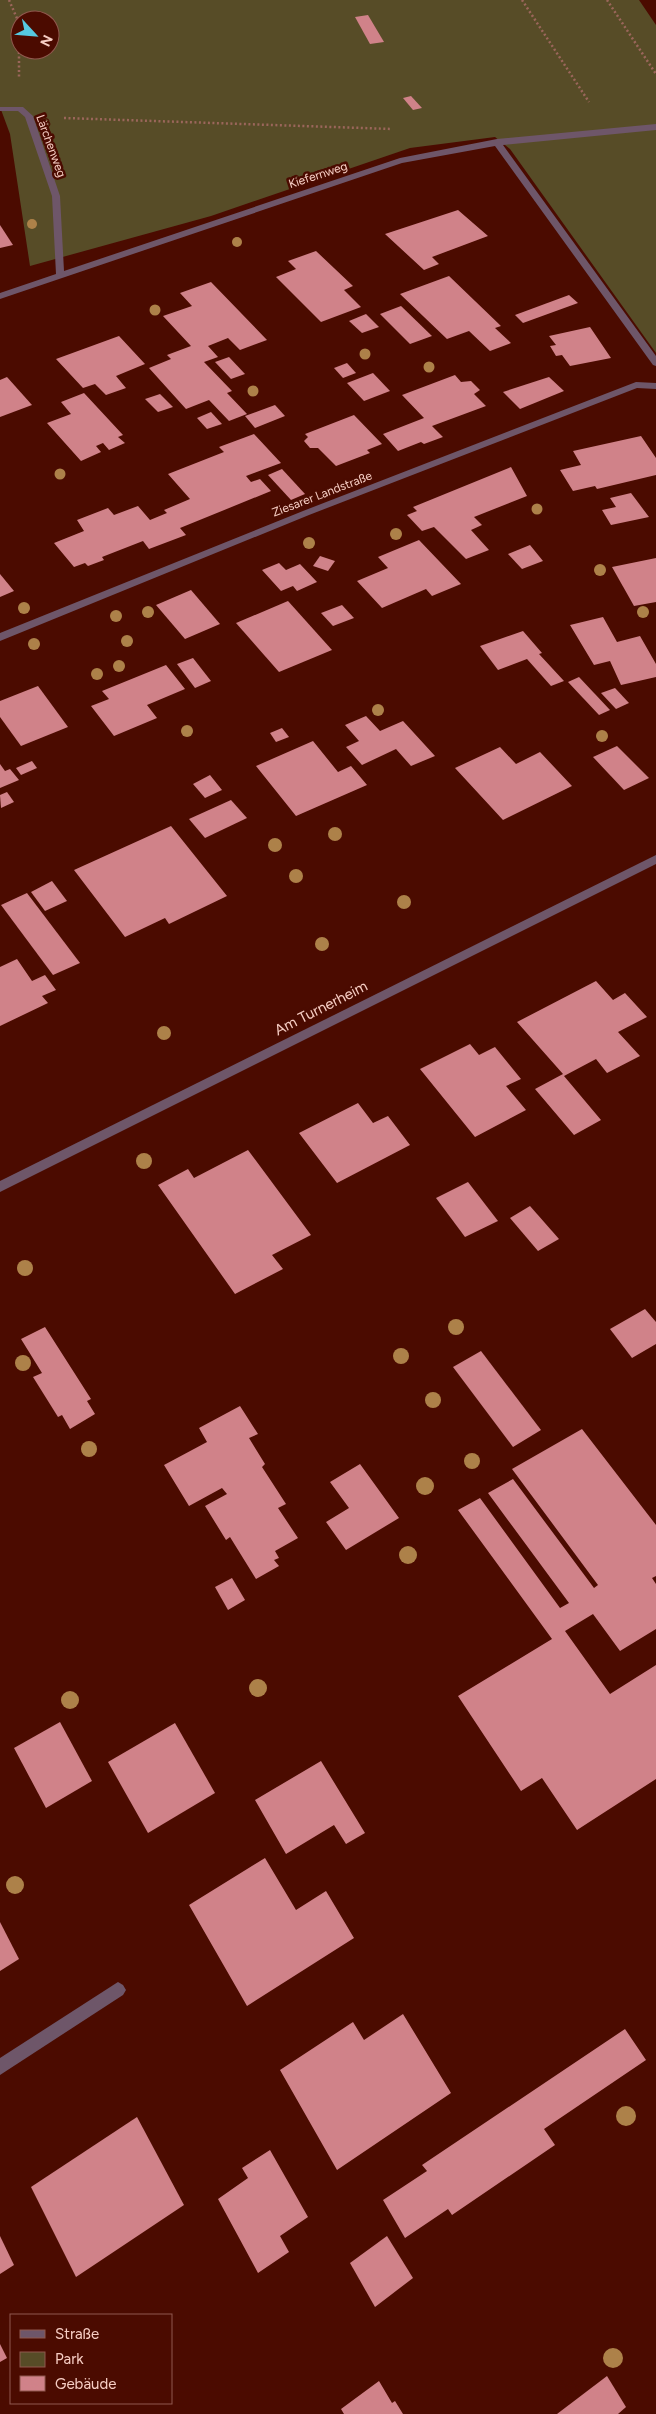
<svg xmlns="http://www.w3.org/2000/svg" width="656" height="2414" font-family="Figtree,sans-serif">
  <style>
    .green { fill: #574c27; fill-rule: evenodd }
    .building { fill: #d08289 }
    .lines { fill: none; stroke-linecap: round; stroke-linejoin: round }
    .path { stroke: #9b665b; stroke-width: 2.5; stroke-dasharray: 2 2.5; stroke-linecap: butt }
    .minor { fill: #6e5669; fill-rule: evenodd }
    .tree { fill: #ad8149 }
    .labels { text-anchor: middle; stroke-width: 5; stroke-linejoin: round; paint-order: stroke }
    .far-street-label { font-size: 12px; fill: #f7cec4; stroke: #4b0b00 }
    .street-label { font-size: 15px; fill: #f7cec4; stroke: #4b0b00 }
  </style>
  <rect width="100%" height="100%" fill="#4b0b00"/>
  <!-- green -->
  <path class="green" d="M0 0H639L656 25V353L510 149 495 137 410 148 211 216 30 266 10 134 0 107ZM20 20H50V50H20Z"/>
  <!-- building -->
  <g class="building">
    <path d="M368 15 384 42 370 44 355 17Z"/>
    <path d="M411 96 422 108 413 110 403 98Z"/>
    <path d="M458 210 488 236 432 257 439 264 424 270 385 234Z"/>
    <path d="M0 225 13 245 0 248Z"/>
    <path d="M316 251 353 286 344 290 361 307 321 322 276 277 296 269 288 261Z"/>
    <path d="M449 276 501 326 495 328 511 343 490 351 469 331 447 339 400 294Z"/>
    <path d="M211 282 267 340 240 350 228 338 208 346 218 357 204 362 232 391 227 393 247 414 229 421 209 400 186 409 149 368 171 359 167 355 191 346 163 316 192 306 180 293Z"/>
    <path d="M569 295 578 303 523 323 515 315Z"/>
    <path d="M401 306 432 336 410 344 380 314Z"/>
    <path d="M366 314 379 327 362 333 349 321Z"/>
    <path d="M590 327 611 358 570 366 562 355 556 356 550 346 556 345 549 336Z"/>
    <path d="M119 336 145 364 116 376 126 388 106 395 95 384 83 388 56 359Z"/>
    <path d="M229 357 245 374 231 379 215 362Z"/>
    <path d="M347 363 356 373 343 378 334 368Z"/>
    <path d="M373 373 390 391 364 401 347 383Z"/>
    <path d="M455 375 461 382 471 381 480 390 474 394 486 406 432 426 443 437 424 444 421 442 398 451 383 434 424 418 402 395Z"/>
    <path d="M7 377 32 405 0 417V380Z"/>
    <path d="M549 377 564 391 520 409 503 392Z"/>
    <path d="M84 393 123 435 118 437 125 443 109 450 103 443 96 446 101 452 81 461 47 423 71 414 61 402Z"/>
    <path d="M160 394 173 407 158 412 145 399Z"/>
    <path d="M275 405 285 416 255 428 245 416Z"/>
    <path d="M211 412 222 424 207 429 197 418Z"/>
    <path d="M354 415 382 444 367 450 370 453 336 466 318 448H310L304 441 308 437 305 434Z"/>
    <path d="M254 434 281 463 246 476 251 482 260 479 271 491 180 528 186 535 149 549 143 541 102 557 104 560 88 566 85 563 74 567 54 543 84 531 77 520 108 508 114 515 138 506 150 520 167 513 164 510 190 499 168 474 224 452 219 447Z"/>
    <path d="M641 436 656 458V475L597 489 595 486 573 491 560 470 581 465 573 451Z"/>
    <path d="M511 467 527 496 474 517 482 525 471 530 489 550 466 559 434 527 422 531 407 515 417 511 413 507Z"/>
    <path d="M282 469 305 494 291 500 268 475Z"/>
    <path d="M631 493 649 517 611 525 602 510 616 507 610 498Z"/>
    <path d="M419 540 461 584 432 596 426 589 382 608 357 581 388 568 378 557Z"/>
    <path d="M530 545 543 561 522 569 508 554Z"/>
    <path d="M320 556 335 561 328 571 313 566Z"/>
    <path d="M656 558V602L634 606 612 567Z"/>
    <path d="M279 563 286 570 300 564 317 582 297 591 293 586 281 591 262 570Z"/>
    <path d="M0 574 14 591 0 597Z"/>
    <path d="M191 590 220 624 185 639 156 605Z"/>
    <path d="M288 601 332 650 279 672 236 623Z"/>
    <path d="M342 605 354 618 333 626 321 613Z"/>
    <path d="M603 617 617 642 640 636 656 664V677L621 685 610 661 594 665 570 625Z"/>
    <path d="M523 631 542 653 539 654 564 681 551 686 527 659 498 670 480 646Z"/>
    <path d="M193 658 211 681 195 688 177 664Z"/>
    <path d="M166 665 185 689 147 705 157 718 114 736 91 706 109 699 102 691Z"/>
    <path d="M579 677 610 710 599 715 568 682Z"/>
    <path d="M38 686 68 727 21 746 0 717V701Z"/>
    <path d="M615 688 629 703 616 709 601 693Z"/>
    <path d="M366 716 380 731 403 721 435 756 411 766 396 749 362 765 346 747 359 741 345 725Z"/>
    <path d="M282 728 289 737 276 742 270 733Z"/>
    <path d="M313 741 338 772 351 766 367 785 296 816 256 766Z"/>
    <path d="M617 746 649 778 624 790 593 757Z"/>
    <path d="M500 747 516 764 540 752 572 786 503 820 455 768Z"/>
    <path d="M32 761 37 768 21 775 16 768Z"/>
    <path d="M0 764 5 771 10 769 19 780 0 788Z"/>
    <path d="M210 775 222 790 205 798 193 784Z"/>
    <path d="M7 792 14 802 1 808 0 795Z"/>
    <path d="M231 800 247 818 205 838 189 819Z"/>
    <path d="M171 826 227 896 169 924 165 918 125 937 74 870Z"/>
    <path d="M52 881 67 901 45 911 31 892Z"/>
    <path d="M27 893 80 963 53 975 1 905Z"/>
    <path d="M17 959 32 981 45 975 56 990 42 996 48 1003 0 1026V967Z"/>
    <path d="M596 981 613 1000 625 993 647 1017 618 1032 640 1056 607 1073 596 1059 564 1076 601 1120 574 1135 535 1089 563 1074 517 1022Z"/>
    <path d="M470 1044 479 1055 495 1047 521 1079 506 1086 526 1110 475 1137 420 1069Z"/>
    <path d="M358 1103 373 1123 388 1116 410 1145 337 1183 299 1133Z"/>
    <path d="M248 1150 311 1235 272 1255 283 1269 235 1294 158 1185 188 1169 194 1178Z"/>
    <path d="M468 1182 498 1221 465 1237 436 1198Z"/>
    <path d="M530 1206 559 1239 538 1251 510 1218Z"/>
    <path d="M645 1309 656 1322V1344L632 1358 610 1329Z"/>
    <path d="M45 1327 91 1399 87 1401 95 1414 70 1429 62 1415 58 1417 33 1377 42 1373 21 1339Z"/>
    <path d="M481 1351 541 1430 513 1447 453 1367Z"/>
    <path d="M240 1406 258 1434 249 1438 265 1464 262 1467 286 1504 278 1508 298 1538 275 1551 279 1558 274 1560 279 1566 256 1579 230 1537 226 1540 205 1506 227 1494 222 1488 189 1506 164 1465 207 1442 199 1428Z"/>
    <path d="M582 1429 656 1525V1576L652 1578 656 1584V1629L620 1651 593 1614 565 1631 610 1694 656 1665V1779L577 1830 542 1778 521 1791 458 1696 552 1639 458 1510 480 1498 560 1608 569 1603 488 1493 513 1479 594 1588 598 1585 512 1469Z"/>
    <path d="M360 1464 399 1518 346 1550 326 1522 349 1508 330 1482Z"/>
    <path d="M232 1578 245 1600 228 1610 215 1587Z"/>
    <path d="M60 1722 92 1781 46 1808 14 1748Z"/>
    <path d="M175 1723 215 1793 148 1833 108 1762Z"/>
    <path d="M321 1761 365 1833 346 1844 334 1825 286 1854 255 1800Z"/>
    <path d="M265 1858 296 1910 326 1891 354 1938 247 2006 189 1905Z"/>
    <path d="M0 1922 19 1959 0 1971Z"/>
    <path d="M403 2014 451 2093 337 2170 280 2070 353 2022 364 2040Z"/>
    <path d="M625 2029 646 2060 544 2129 555 2145 452 2215 448 2209 405 2238 383 2200 427 2171 422 2165Z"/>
    <path d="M137 2117 184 2205 76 2277 31 2187Z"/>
    <path d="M270 2150 308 2217 280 2236 289 2252 258 2273 218 2199 248 2178 242 2168Z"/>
    <path d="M0 2236 14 2265 0 2274Z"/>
    <path d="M387 2236 413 2278 375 2307 350 2263Z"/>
    <path d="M0 2344 7 2358 0 2362Z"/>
    <path d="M607 2376 626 2407 618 2414H557Z"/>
    <path d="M379 2381 392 2403 395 2401 403 2414H344L341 2409Z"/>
  </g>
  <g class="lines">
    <!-- path -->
    <g class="path">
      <path d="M9 0 19 23V78"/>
      <path d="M522 0 589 102"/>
      <path d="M607 0 656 74"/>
      <path d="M64 118 392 129"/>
    </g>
    <!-- minor -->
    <g class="minor">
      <path d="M0 107H23L33 116 60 196 64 271 400 158 497 139 656 124V130L503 145 656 356V366L653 365 495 146 402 163 0 299V293L56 274 52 196 25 117 18 111H0Z"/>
      <path d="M636 382 656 383V389L637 388 309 515 0 641V633L303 511Z"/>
      <path d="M656 855V864L0 1192V1181Z"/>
      <path d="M118 1982 123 1985 126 1990 123 1995 0 2075V2058Z"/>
    </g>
  </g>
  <!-- trees -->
  <g class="tree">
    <circle cx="32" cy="224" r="5"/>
    <circle cx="237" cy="242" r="5"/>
    <circle cx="155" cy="310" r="5.5"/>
    <circle cx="365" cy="354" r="5.5"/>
    <circle cx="429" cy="367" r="5.5"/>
    <circle cx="253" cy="391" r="5.5"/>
    <circle cx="60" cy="474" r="5.5"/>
    <circle cx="537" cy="509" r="5.5"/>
    <circle cx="396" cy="534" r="6"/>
    <circle cx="309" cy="543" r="6"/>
    <circle cx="600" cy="570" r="6"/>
    <circle cx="24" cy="608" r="6"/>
    <circle cx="148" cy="612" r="6"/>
    <circle cx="643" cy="612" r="6"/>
    <circle cx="116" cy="616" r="6"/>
    <circle cx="127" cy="641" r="6"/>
    <circle cx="34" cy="644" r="6"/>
    <circle cx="119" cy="666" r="6"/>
    <circle cx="97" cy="674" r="6"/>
    <circle cx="378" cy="710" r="6"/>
    <circle cx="187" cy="731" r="6"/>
    <circle cx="602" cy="736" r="6"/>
    <circle cx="335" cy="834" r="7"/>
    <circle cx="275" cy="845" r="7"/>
    <circle cx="296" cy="876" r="7"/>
    <circle cx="404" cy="902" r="7"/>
    <circle cx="322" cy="944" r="7"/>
    <circle cx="164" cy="1033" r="7"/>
    <circle cx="144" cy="1161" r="8"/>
    <circle cx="25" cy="1268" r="8"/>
    <circle cx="456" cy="1327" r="8"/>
    <circle cx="401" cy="1356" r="8"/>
    <circle cx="23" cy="1363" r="8"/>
    <circle cx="433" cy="1400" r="8"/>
    <circle cx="89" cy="1449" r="8"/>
    <circle cx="472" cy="1461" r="8"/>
    <circle cx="425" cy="1486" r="9"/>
    <circle cx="408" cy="1555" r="9"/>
    <circle cx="258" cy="1688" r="9"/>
    <circle cx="70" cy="1700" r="9"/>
    <circle cx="15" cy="1885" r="9"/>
    <circle cx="626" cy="2116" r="10"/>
    <circle cx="613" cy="2358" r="10"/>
  </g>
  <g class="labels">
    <!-- far-street labels -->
    <g class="far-street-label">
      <text transform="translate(51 146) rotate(70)" y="4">Lärchenweg</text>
      <text transform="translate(318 175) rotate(-18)" y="4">Kiefernweg</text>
      <text transform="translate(322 494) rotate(-21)" y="4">Ziesarer Landstraße</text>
    </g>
    <!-- street labels -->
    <g class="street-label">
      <text transform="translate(321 1008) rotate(-27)" y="5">Am Turnerheim</text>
    </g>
  </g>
  <!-- legend -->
  <rect x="10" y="2314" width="162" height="90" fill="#4b0b00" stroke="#90594e"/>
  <rect x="20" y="2330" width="25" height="8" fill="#6e5669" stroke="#90594e"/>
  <text x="55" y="2339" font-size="15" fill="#f7cec4">Straße</text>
  <rect x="20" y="2352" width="25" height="15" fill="#574c27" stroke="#90594e"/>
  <text x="55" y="2364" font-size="15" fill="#f7cec4">Park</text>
  <rect x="20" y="2376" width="25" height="15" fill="#d08289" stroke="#90594e"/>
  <text x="55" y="2389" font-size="15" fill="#f7cec4">Gebäude</text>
  <!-- north arrow -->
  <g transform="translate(35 35) rotate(116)"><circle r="24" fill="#4b0b00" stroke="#90594e"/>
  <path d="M0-4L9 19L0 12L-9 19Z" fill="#56c9e1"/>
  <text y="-8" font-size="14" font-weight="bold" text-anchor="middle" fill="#f7cec4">N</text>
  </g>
</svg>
